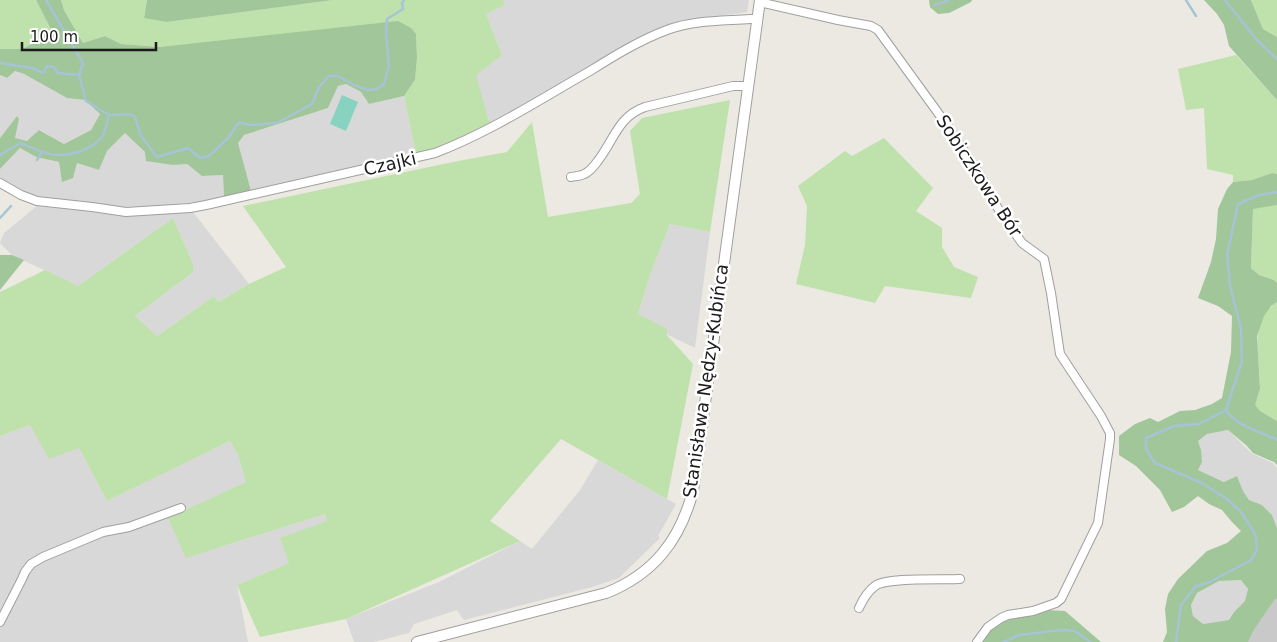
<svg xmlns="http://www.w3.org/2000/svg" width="1277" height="642" font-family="'DejaVu Sans',sans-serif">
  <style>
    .residential { fill: #d9d8d8 }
    .religious { fill: #c9c9c9 }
    .grass { fill: #bfe1ac }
    .forest { fill: #a1c69a; fill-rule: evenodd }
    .pitch { fill: #87d3c0 }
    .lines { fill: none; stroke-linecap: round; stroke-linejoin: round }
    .stream { stroke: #a6c4d5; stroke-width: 2.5 }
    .minor-casing { stroke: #9f9f9f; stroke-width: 10 }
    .tertiary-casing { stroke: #9f9f9f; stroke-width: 12 }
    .minor { stroke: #fff; stroke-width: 8 }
    .tertiary { stroke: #fff; stroke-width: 10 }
    .labels { text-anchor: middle; stroke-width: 5; stroke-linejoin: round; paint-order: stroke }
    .street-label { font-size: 18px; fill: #1b1b1b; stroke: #fff }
  </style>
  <rect width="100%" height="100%" fill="#ebe9e1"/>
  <!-- residential -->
  <g class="residential">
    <path d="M503 0H749L747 12 681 21 662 27 621 48 490 125 475 74 502 55 486 14 505 5Z"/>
    <path d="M15 71 24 74 67 98 85 100 100 114 91 130 64 144 40 130 27 142 14 138 19 119 17 116 0 138V75L7 78Z"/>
    <path d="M346 84 361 92 369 104 404 96 416 154 251 191 237 143 244 135 328 108 338 86Z"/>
    <path d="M125 133 145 152 173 165 187 164 202 176 223 175 224 198 206 201 162 206 115 207 43 199 16 189 0 180V169L20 148 36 157 59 162 77 163 99 170 107 151Z"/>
    <path d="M37 206 109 213 148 214 193 212 249 284 218 302 214 296 157 336 135 316 193 272 194 266 173 218 78 286 12 255 0 243 4 233Z"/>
    <path d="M670 224 710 232 695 348 666 334 638 314 651 272Z"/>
    <path d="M30 425 79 448 107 501 230 441 238 455 246 482 169 518 221 547 325 514 328 520 289 563 237 585 248 642H0V436Z"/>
    <path d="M1228 430 1251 453 1273 463 1277 468V528L1272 515 1262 505 1249 500 1243 491 1237 476 1225 482 1198 470V440L1207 434Z"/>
    <path d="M598 460 676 504 658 536 660 538 619 578 592 587 464 620 457 610 414 624 409 633 374 642H354L346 619 439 582 520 541 532 549 580 490Z"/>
    <path d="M1241 580 1248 589 1246 601 1234 612 1229 620 1203 624 1193 616 1191 605 1197 593 1219 581Z"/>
  </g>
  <!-- religious -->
  <path class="religious" d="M1277 573V642H1231Z"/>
  <!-- grass -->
  <g class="grass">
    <path d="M0 0H36L52 29 39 40 22 49H0Z"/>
    <path d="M61 0H147L144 17 167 22 333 0H503L505 5 486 14 502 55 476 75 490 125 450 143 416 154 404 96 415 80 417 58 416 34 160 47 121 44 105 36 83 43 64 10Z"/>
    <path d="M1251 0H1277V37L1263 29Z"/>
    <path d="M1236 55 1277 100V174L1272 173 1252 180 1233 182V175L1207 169 1204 108 1186 110 1178 69Z"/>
    <path d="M730 100 710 232 670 224 651 272 638 314 667 329 666 334 693 364 667 499 561 439 490 521 520 541 346 619 260 637 237 585 289 563 280 538 327 521 325 514 186 558 168 518 246 482 238 455 230 441 107 501 79 448 49 459 30 425 0 436V292L45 270 78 286 173 218 194 266 193 272 135 316 157 336 214 296 218 302 249 284 286 267 243 206 453 162 507 152 532 122 548 217 631 203 640 194 630 131 642 118Z"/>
    <path d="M884 138 933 188 916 211 942 228V247L954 267 978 277 971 298 885 286 875 303 796 284 805 245 807 206 798 186 845 151 852 156Z"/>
    <path d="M1277 205V283L1274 280 1259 275 1251 268 1253 208Z"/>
    <path d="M1277 302V421L1260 411 1254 405C1257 399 1260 392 1260 386 1260 358 1248 321 1277 302Z"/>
  </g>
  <!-- forest -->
  <g class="forest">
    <path d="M36 0H61L64 10 83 43 105 36 121 44 160 47 398 21 411 28 416 34 417 58 415 80 404 96 369 104 361 92 346 84 338 86 328 108 244 135 238 143 251 191 224 198 223 175 202 176 187 164 173 165 146 161 145 152 125 133 107 151 99 170 77 163 73 178 62 182 59 162 36 157 20 148 0 169V138L17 116 19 119 15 138 27 141 39 130 64 144 91 130 100 114 85 100 67 98 24 74 15 71 7 78 0 75V49H22L39 40 51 29Z"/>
    <path d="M147 0H333L167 22 144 18Z"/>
    <path d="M929 0H972L971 2 949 13 938 14 930 7Z"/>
    <path d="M1204 0H1251L1263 29 1277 37V100L1229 46 1224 25 1217 14Z"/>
    <path d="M1272 173 1277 174V205L1253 209 1251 268 1259 275 1274 280 1277 283V302L1271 306 1264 316 1257 336 1260 389 1255 405 1260 411 1277 421V465L1274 462 1253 453 1247 446 1228 430 1207 434 1198 441 1201 450 1202 462 1198 470 1224 482 1237 476 1243 491 1249 500 1262 505 1272 515 1277 528V599H1275L1253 631 1248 642H1163L1167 632 1165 609 1168 594 1178 579 1207 551 1227 543 1241 531 1232 522 1222 510 1209 504 1198 496 1184 507 1172 512 1160 490 1136 466 1119 455V436L1135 424 1150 418 1158 422 1180 411 1195 410 1212 404 1222 398 1231 352 1232 316 1218 306 1198 298 1211 262 1216 239 1218 209 1227 189 1233 182 1252 180ZM1241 580 1248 589 1245 601 1234 612 1229 620 1203 624 1193 616 1191 605 1197 593 1219 581Z"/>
    <path d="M0 255H12L24 260 0 290Z"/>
    <path d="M1047 610 1065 611 1101 642H980L988 627 1005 617 1028 616Z"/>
  </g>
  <!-- pitch -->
  <path class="pitch" d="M342 95 358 102 346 131 330 124Z"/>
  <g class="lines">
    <!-- stream -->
    <g class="stream">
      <path d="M46 0 83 63 79 75"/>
      <path d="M1186 0 1196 16"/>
      <path d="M1225 0 1257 40 1277 59"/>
      <path d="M935 5 949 0"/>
      <path d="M0 63 32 68 43 73 47 66 54 67 58 73 79 75 86 101 109 115"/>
      <path d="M0 155 20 143C44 153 55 160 81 151 89 148 99 142 103 135 106 129 107 121 109 115L130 114 135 117 141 136 157 157 188 148 200 158 209 156 229 137 239 122 249 125 277 123 312 104 319 87 329 76H338L354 85 368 90 377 89 384 84 389 66 386 32 387 19 403 9 402 3 404 0"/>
      <path d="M37 160 42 152"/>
      <path d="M0 218 11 206"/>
      <path d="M1226 410C1237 427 1260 431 1277 440"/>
      <path d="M1004 642 1019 635 1061 630 1075 631 1090 642"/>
      <path d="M1176 642 1181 605 1196 586 1210 582 1251 560 1257 550 1256 536 1242 513 1227 499 1202 483 1155 463 1146 449V438L1174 426 1199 424 1226 410 1242 361 1241 329 1230 286 1227 255 1238 204 1259 195 1277 192"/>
    </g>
    <defs>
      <g id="minor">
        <path d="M759 2 838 20 871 26 878 30 949 128 982 178 997 207 1022 243 1044 259 1051 293 1060 354 1101 416 1110 433V439L1098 523 1061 599 1056 603 1033 611 1008 615 1001 618 988 627 977 642"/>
        <path d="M571 177C576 176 582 176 586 173 590 171 594 166 597 162 614 141 617 117 645 107L733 86H748"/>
        <path d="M0 183 21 195 37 201 92 207 126 212 190 208 206 205 435 153C490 132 539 100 590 71 614 56 640 40 667 30 693 20 723 21 750 19H757"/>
        <path d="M859 608C863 599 867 592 875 586 886 577 942 580 960 579"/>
        <path d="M0 622 22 579 25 572 31 564 43 557 103 532 129 527 181 508"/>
      </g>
      <path id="tertiary" d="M417 642 606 593C654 574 680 540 693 491L760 0"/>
    </defs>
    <!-- minor casing -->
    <use href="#minor" class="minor-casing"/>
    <!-- tertiary casing -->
    <use href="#tertiary" class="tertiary-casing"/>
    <!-- minor -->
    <use href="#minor" class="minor"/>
    <!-- tertiary -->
    <use href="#tertiary" class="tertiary"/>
  </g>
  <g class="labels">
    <!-- street labels -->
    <g class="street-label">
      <text transform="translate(390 164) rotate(-13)" y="6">Czajki</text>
      <text transform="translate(979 176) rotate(57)" y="6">Sobiczkowa Bór</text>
      <text transform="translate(706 381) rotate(-82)" y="6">Stanisława Nędzy-Kubińca</text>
    </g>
  </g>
  <!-- scale -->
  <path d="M22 42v8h134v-8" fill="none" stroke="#1b1b1b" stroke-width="2.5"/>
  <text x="30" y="42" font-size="15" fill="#1b1b1b" stroke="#ffffff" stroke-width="4" paint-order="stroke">100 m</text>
</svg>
